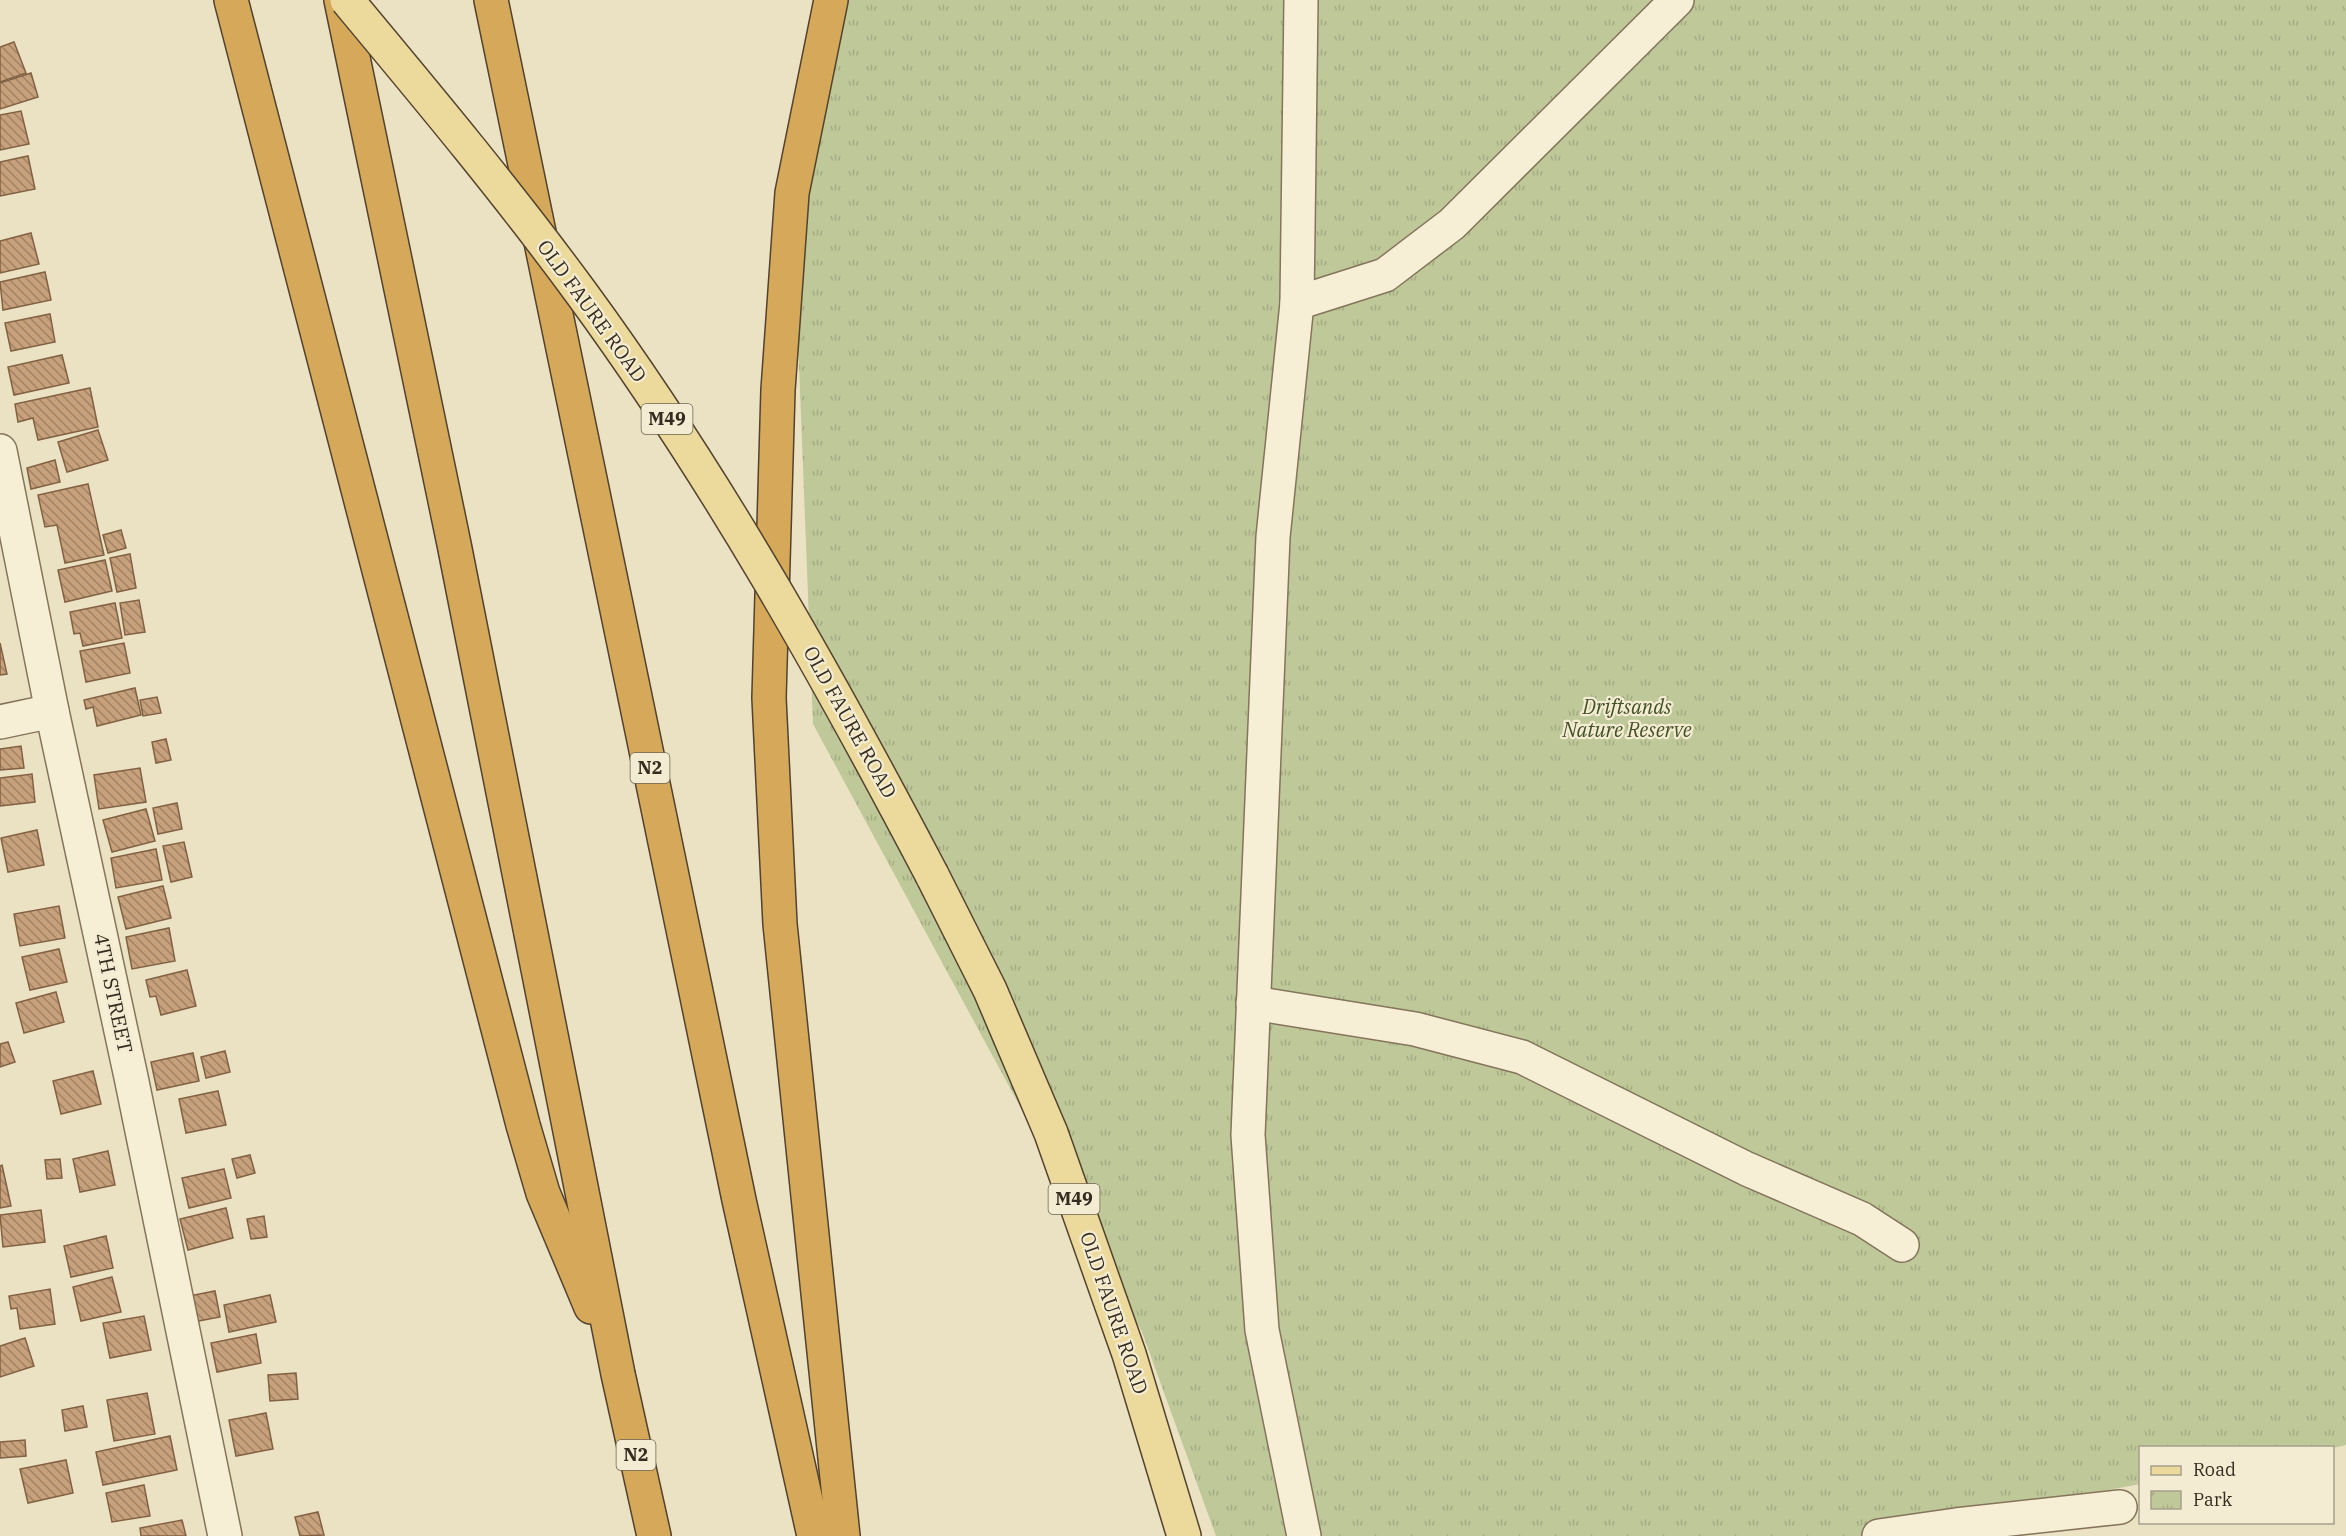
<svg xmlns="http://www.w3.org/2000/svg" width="2346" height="1536" font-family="'IBM Plex Serif',serif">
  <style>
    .park { fill: url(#park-tufts) }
    .building { fill: url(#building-back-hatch); stroke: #826143; stroke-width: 1.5 }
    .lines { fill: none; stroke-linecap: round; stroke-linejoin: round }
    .minor-casing { stroke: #84745b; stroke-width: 36 }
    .major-casing { stroke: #52422f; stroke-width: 36 }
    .highway-casing { stroke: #52422f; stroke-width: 36 }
    .minor { stroke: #f6efd6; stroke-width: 33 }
    .major { stroke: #ecda9d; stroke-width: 33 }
    .highway { stroke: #d5a959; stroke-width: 33 }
    .major-bridge-casing { stroke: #52422f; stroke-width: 36; stroke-linecap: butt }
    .major-bridge { stroke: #ecda9d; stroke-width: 33 }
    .labels { text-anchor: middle; stroke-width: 4.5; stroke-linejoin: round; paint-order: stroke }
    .shield { fill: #f3ecd3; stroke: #6e6554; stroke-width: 1.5 }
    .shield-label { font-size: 18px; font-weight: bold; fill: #352b1e }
    .street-label { font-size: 20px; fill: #352b1e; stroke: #f3ecd3 }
    .park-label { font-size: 20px; font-style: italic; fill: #425026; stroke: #f3ecd3 }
  </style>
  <defs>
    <pattern id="park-tufts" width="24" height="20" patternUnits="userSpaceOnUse" patternTransform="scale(1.5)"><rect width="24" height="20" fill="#bfc898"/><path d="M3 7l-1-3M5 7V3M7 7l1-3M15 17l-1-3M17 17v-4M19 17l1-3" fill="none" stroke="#a5ac83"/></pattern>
    <pattern id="building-back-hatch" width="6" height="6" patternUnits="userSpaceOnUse" patternTransform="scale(1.5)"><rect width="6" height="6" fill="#c7a17c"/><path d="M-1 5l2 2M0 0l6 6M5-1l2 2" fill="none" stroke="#a28365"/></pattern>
  </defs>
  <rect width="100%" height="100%" fill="#ebe2c3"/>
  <!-- park -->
  <path class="park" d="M843 0H2346V1445L2333 1448H2140V1484L1870 1536H1216L1142 1332 813 724 794 235Z"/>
  <!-- building -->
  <g class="building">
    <path d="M14 42 26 73 0 82V47Z"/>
    <path d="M31 73 38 97 0 109V83Z"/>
    <path d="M21 111 29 144 0 150V115Z"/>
    <path d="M28 156 35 189 0 196V162Z"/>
    <path d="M31 233 39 264 0 273V241Z"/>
    <path d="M45 272 51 300 3 310 0 282Z"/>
    <path d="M50 314 55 342 11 351 5 323Z"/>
    <path d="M62 355 69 383 14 395 8 367Z"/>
    <path d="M90 388 98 427 38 440 33 418 18 422 15 404Z"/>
    <path d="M98 430 108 460 67 472 58 442Z"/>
    <path d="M55 460 60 482 31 489 27 468Z"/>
    <path d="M88 484 104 555 65 563 57 525 45 527 38 495Z"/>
    <path d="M121 530 126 548 108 553 103 535Z"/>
    <path d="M130 554 136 588 117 592 110 558Z"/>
    <path d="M105 560 112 591 65 602 58 570Z"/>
    <path d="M139 600 145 632 125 635 120 603Z"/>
    <path d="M115 603 122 638 83 646 80 633 74 634 70 612Z"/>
    <path d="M0 643 7 674 0 675Z"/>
    <path d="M124 643 130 673 86 682 80 651Z"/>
    <path d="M135 688 141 715 97 726 93 707 86 709 84 700Z"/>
    <path d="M157 697 161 713 143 716 140 700Z"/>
    <path d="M166 739 171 760 156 763 152 742Z"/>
    <path d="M21 746 24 768 0 770V749Z"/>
    <path d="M140 768 146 802 99 809 94 775Z"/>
    <path d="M32 774 35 802 0 806V778Z"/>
    <path d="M177 803 182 829 158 834 153 808Z"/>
    <path d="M146 809 155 841 112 852 103 820Z"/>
    <path d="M37 830 44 865 8 872 1 838Z"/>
    <path d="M184 842 192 877 171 882 163 846Z"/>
    <path d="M156 849 162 880 116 888 111 858Z"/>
    <path d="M163 886 171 918 126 929 118 897Z"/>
    <path d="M59 906 65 938 20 946 14 914Z"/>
    <path d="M169 928 175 961 132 969 126 937Z"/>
    <path d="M59 949 67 982 30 990 22 957Z"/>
    <path d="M187 970 196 1006 161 1015 156 996 150 997 146 980Z"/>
    <path d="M56 992 64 1022 24 1033 16 1003Z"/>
    <path d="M8 1042 15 1062 0 1067V1044Z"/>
    <path d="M225 1051 230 1072 206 1078 201 1057Z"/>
    <path d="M193 1053 199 1081 157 1090 151 1062Z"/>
    <path d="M93 1071 101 1104 61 1114 53 1081Z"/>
    <path d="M218 1091 226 1125 186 1133 179 1099Z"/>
    <path d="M108 1151 115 1185 80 1192 73 1159Z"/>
    <path d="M250 1155 255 1173 237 1178 232 1159Z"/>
    <path d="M60 1159 62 1178 47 1179 45 1160Z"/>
    <path d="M2 1165 11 1206 0 1208V1166Z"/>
    <path d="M224 1169 231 1198 189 1208 182 1178Z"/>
    <path d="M226 1208 233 1238 188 1250 180 1219Z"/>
    <path d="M41 1210 45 1242 3 1247 0 1215Z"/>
    <path d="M264 1216 267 1237 251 1239 247 1219Z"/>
    <path d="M106 1236 113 1268 71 1277 64 1246Z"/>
    <path d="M112 1277 121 1312 81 1321 73 1287Z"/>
    <path d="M50 1289 55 1324 20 1329 17 1308 11 1309 9 1296Z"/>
    <path d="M215 1291 220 1317 193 1322 189 1296Z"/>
    <path d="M270 1295 276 1322 229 1332 224 1305Z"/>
    <path d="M144 1316 151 1350 110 1358 103 1323Z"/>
    <path d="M256 1334 261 1363 217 1372 211 1343Z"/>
    <path d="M25 1338 34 1366 0 1377V1346Z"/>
    <path d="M296 1373 298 1399 270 1401 268 1375Z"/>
    <path d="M147 1393 155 1434 114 1441 107 1400Z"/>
    <path d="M83 1406 87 1427 65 1431 62 1410Z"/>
    <path d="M266 1413 273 1449 236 1456 229 1420Z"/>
    <path d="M170 1436 177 1470 103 1485 96 1452Z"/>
    <path d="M25 1440 26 1456 0 1458V1442Z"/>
    <path d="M66 1460 73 1493 28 1503 20 1469Z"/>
    <path d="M144 1485 150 1516 112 1522 106 1493Z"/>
    <path d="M318 1512 324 1535 300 1536 295 1517Z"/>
    <path d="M182 1520 186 1536H141L140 1528Z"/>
  </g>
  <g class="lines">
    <defs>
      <g id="minor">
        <path d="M1301 0 1297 303 1273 537 1248 1135 1262 1330 1304 1536"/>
        <path d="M1297 303 1385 275 1452 224 1677 0"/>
        <path d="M0 451 52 711 131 1077 225 1536"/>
        <path d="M0 722 52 711"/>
        <path d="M1253 1003 1415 1029 1522 1057 1747 1169 1862 1219 1902 1245"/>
        <path d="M1879 1536 1956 1525 2120 1507"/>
      </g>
      <path id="major" d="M932 875 990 990 1051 1133 1129 1354 1184 1536"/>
      <g id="highway">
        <path d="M231 0 523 1125 543 1193 591 1307"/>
        <path d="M341 0 454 544 618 1374 654 1536"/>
        <path d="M491 0 739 1200 814 1536"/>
        <path d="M831 0 792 193 778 390 769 698 780 924 843 1536"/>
      </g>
    </defs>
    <!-- minor casing -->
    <use href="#minor" class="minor-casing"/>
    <!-- major casing -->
    <use href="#major" class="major-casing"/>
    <!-- highway casing -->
    <use href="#highway" class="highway-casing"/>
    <!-- minor -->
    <use href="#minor" class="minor"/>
    <!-- major -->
    <use href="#major" class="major"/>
    <!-- highway -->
    <use href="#highway" class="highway"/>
    <defs>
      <path id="major-bridge" d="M347 0C427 96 508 193 582 294 716 477 827 675 932 875"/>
    </defs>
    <!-- major-bridge casing -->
    <use href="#major-bridge" class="major-bridge-casing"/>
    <!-- major-bridge -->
    <use href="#major-bridge" class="major-bridge"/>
  </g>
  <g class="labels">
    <!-- shield labels -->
    <g class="shield">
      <rect x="641.5" y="404" width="51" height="30" rx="4.5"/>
      <rect x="630.5" y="753" width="39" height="30" rx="4.5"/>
      <rect x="1048.5" y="1184" width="51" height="30" rx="4.5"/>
      <rect x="616.5" y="1440" width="39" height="30" rx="4.5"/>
    </g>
    <g class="shield-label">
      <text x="667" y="425">M49</text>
      <text x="650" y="774">N2</text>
      <text x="1074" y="1205">M49</text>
      <text x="636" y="1461">N2</text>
    </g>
    <!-- street labels -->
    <g class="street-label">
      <text transform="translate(592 311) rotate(54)" y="7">OLD FAURE ROAD</text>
      <text transform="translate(850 722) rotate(61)" y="7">OLD FAURE ROAD</text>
      <text transform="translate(113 993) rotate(78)" y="7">4TH STREET</text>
      <text transform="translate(1114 1313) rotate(71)" y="7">OLD FAURE ROAD</text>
    </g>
    <!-- park labels -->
    <g class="park-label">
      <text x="1627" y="714">Driftsands<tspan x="1627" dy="23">Nature Reserve</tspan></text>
    </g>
  </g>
  <!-- legend -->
  <rect x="2139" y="1446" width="195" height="78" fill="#f3ecd3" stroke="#a79f8b" stroke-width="1.5"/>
  <rect x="2151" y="1466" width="30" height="9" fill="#ecda9d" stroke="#a79f8b" stroke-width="1.5"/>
  <text x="2193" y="1476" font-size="18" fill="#352b1e">Road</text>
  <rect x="2151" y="1491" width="30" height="18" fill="url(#park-tufts)" stroke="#a79f8b" stroke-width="1.5"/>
  <text x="2193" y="1506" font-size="18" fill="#352b1e">Park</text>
</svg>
